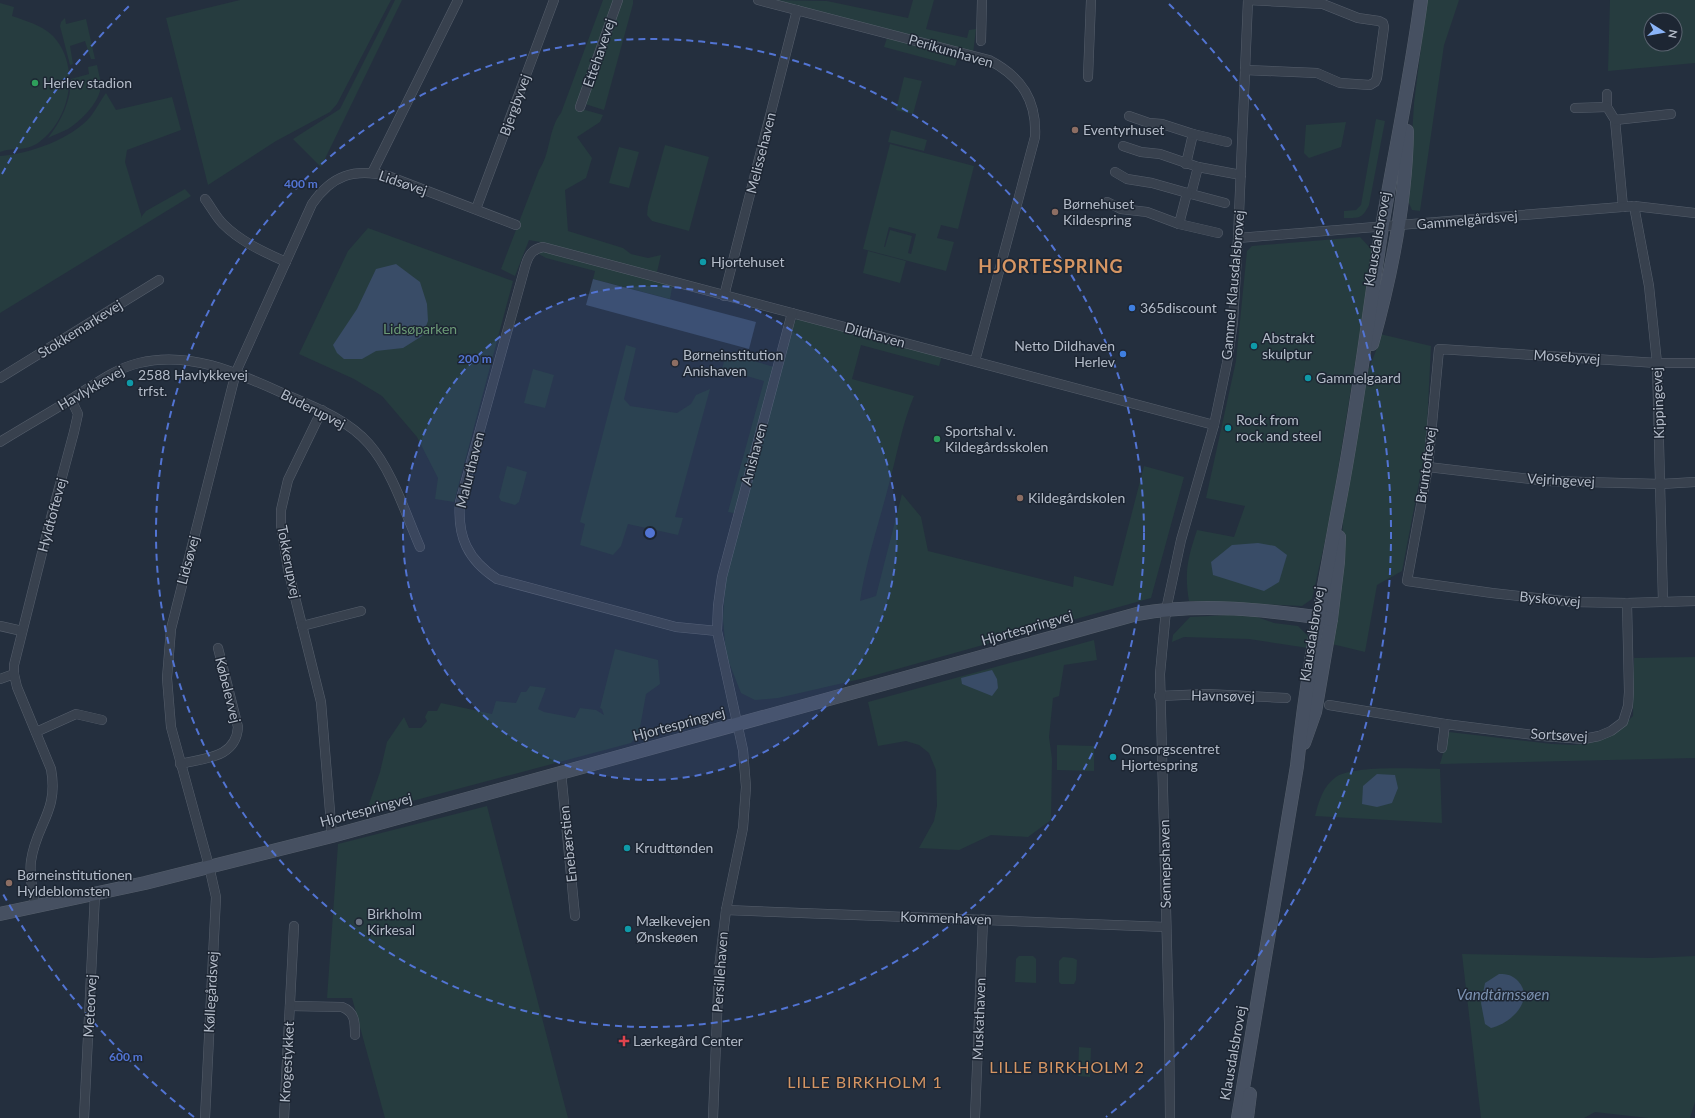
<svg xmlns="http://www.w3.org/2000/svg" width="1695" height="1118" font-family="Lato,sans-serif">
  <style>
    .green { fill: #263c3f; fill-rule: evenodd }
    .water { fill: #394c67 }
    .lines { fill: none; stroke-linecap: round; stroke-linejoin: round }
    .street-casing { stroke: #565f6c; stroke-width: 10 }
    .secondary-casing { stroke: #565f6c; stroke-width: 14 }
    .street { stroke: #38414e; stroke-width: 9 }
    .secondary { stroke: #465061; stroke-width: 13 }
    .ring { fill: none; stroke: #5274d3; stroke-width: 2; stroke-dasharray: 7 5 }
    .leisure-dot { fill: #2e9e5b; stroke: #1d2633; stroke-width: 1.5 }
    .education-dot { fill: #8d6e63; stroke: #1d2633; stroke-width: 1.5 }
    .culture-dot { fill: #0f9aa8; stroke: #1d2633; stroke-width: 1.5 }
    .shop-dot { fill: #3f7fe0; stroke: #1d2633; stroke-width: 1.5 }
    .worship-dot { fill: #6b7280; stroke: #1d2633; stroke-width: 1.5 }
    .health-dot { fill: #e0444e; stroke: #1d2633; stroke-width: 1.5 }
    .labels { text-anchor: middle; stroke-width: 3; stroke-linejoin: round; paint-order: stroke }
    .street-label { font-size: 14px; fill: #b4bcc9; stroke: #1d2633 }
    .poi-label { font-size: 14px; fill: #b4bcc9; stroke: #1d2633; text-anchor: start }
    .park-label { font-size: 14px; fill: #6b9a76; stroke: #1d2633 }
    .water-label { font-size: 15px; font-style: italic; fill: #7c92b1; stroke: #1d2633 }
    .quarter-label { font-size: 16px; letter-spacing: 1px; fill: #d59563; stroke: #1d2633 }
    .district-label { font-size: 18px; font-weight: bold; letter-spacing: 1px; fill: #d59563; stroke: #1d2633 }
    .centre { fill: #5274d3; stroke: #1d2633; stroke-width: 2 }
    .ring-label { font-size: 12px; text-anchor: middle; font-weight: bold; fill: #5274d3; stroke: #1d2633; stroke-width: 3; stroke-linejoin: round; paint-order: stroke }
  </style>
  <rect width="100%" height="100%" fill="#242f3e"/>
  <!-- green -->
  <g class="green">
    <path d="M240 0H391L337 104 330 112 276 141 208 185 166 18Z"/>
    <path d="M395 0H402L321 167 293 139 340 109Z"/>
    <path d="M603 0H616L578 108 603 115 600 122 577 137 592 158 586 178 565 190 568 231 623 248 631 254 648 258 661 255 657 272 674 277 670 299 593 279 595 271 546 258 537 253 540 242 529 240 515 276 501 269 539 170C551 153 548 129 561 113Z"/>
    <path d="M623 0H633V4L604 110 585 104Z"/>
    <path d="M771 0 827 1 908 18 913 0H934L926 29 967 38 969 30 976 29 973 54Z"/>
    <path d="M1427 0H1459L1444 45 1420 211 1412 210 1408 201 1414 103Z"/>
    <path d="M1610 0H1695V63L1608 71ZM1651 20H1675V44H1651Z"/>
    <path d="M0 3 14 7 12 16C26 21 42 25 53 36 81 66 71 120 38 143 24 152 13 147 0 152Z"/>
    <path d="M65 18 66 24 86 19 95 59H91L85 41 70 46 73 64 70 65 60 26 61 22Z"/>
    <path d="M887 38 958 57 955 66 884 47Z"/>
    <path d="M97 65C98 71 100 77 101 84 101 101 82 120 68 129 62 132 54 135 48 138 61 121 71 101 71 79L89 74 88 67Z"/>
    <path d="M904 77 922 81 913 114 896 110Z"/>
    <path d="M106 93 116 110 172 97 181 130 127 150 125 162 142 218V216L146 211 185 189 191 196 0 313V156C29 154 72 139 91 116 96 109 101 100 106 93Z"/>
    <path d="M1376 119 1385 121 1369 205C1362 219 1359 218 1344 218V211L1356 210 1361 205Z"/>
    <path d="M1346 122 1341 147 1309 158 1304 153 1306 125Z"/>
    <path d="M891 130 927 140 924 151 888 142Z"/>
    <path d="M890 144 974 166 958 229 941 225 937 238 954 242 946 271 863 249ZM889 227 916 234 911 254 908 253 912 236 890 230 885 247H884Z"/>
    <path d="M665 145 709 157 689 231 652 221 647 215 648 206Z"/>
    <path d="M619 147 639 152 629 188 609 183Z"/>
    <path d="M368 228 513 281 454 502 435 499 438 478 417 437 382 396 354 379 299 354 348 251Z"/>
    <path d="M1360 237 1373 251 1331 514 1312 599 1302 606 1189 601C1184 571 1188 558 1197 530L1234 537 1245 506 1206 498 1236 361 1247 251 1252 246Z"/>
    <path d="M868 251 906 261 900 283 863 273Z"/>
    <path d="M797 319 942 356 939 366 861 345 852 379 914 396C902 424 897 455 889 484 879 523 866 561 860 601L876 596 902 494 921 517 928 551 1073 587 1074 576 1113 586 1144 466 1184 477 1151 598 865 678 778 698 755 700 741 693 726 655 723 618 726 575 744 515 728 512 764 381 722 369 726 353 781 369 792 326Z"/>
    <path d="M1380 334 1431 346 1426 446 1402 571 1377 585 1365 652 1332 644 1342 564 1343 502 1363 384 1377 348Z"/>
    <path d="M626 345 636 348 624 399 630 406 677 413 691 404 696 395 710 389 675 517 683 518 678 535 628 524 621 546 613 555 580 545 585 524 580 522Z"/>
    <path d="M533 369 554 375 545 408 524 403Z"/>
    <path d="M507 466 527 472 519 502 515 505 501 501 499 497Z"/>
    <path d="M1228 615 1257 617 1274 623 1298 626 1308 636V648L1249 639 1184 637 1172 642 1173 635 1190 617Z"/>
    <path d="M1094 640 1097 660 1064 665 1059 696 1053 698 1049 737 1052 759 1051 820 1028 837 991 835 959 850 919 848 934 821 937 806 936 770 929 753 919 745 906 741 878 746 868 702Z"/>
    <path d="M615 649 658 660 660 684 646 694 639 733 631 743 371 812 369 804 380 772 387 742 404 717 409 728H421L427 721 425 717 428 711H437L441 703 492 714 496 701 516 703 521 692H526L530 686 546 688 538 709 544 712 575 718 580 708 596 710 604 715 602 709 600 708Z"/>
    <path d="M1695 657V758L1440 764 1449 732 1552 744 1575 745 1595 742 1616 732 1633 716 1634 658Z"/>
    <path d="M1057 745 1094 746V771L1057 770Z"/>
    <path d="M1440 769 1442 823 1315 816C1319 801 1323 786 1336 777 1354 765 1417 769 1440 769Z"/>
    <path d="M487 806 568 1118H385L352 998H327L338 844Z"/>
    <path d="M1462 954 1651 958 1695 956V1102L1690 1118H1648L1595 1112 1584 1118H1481Z"/>
    <path d="M1019 956H1033L1036 959V983L1015 982 1016 959Z"/>
    <path d="M1063 957 1073 958 1077 960 1076 980 1074 984H1061L1059 982V961Z"/>
    <path d="M1079 1047 1091 1048 1090 1077 1078 1076Z"/>
  </g>
  <!-- water -->
  <g class="water">
    <path d="M396 264 420 282 427 304 428 321 422 336 403 348 376 351 362 359H344L337 353 333 345 357 309 376 269Z"/>
    <path d="M593 279 756 322 749 349 586 305Z"/>
    <path d="M1258 543 1275 546 1287 555 1279 582 1264 591 1213 575 1211 562 1232 545Z"/>
    <path d="M992 670 997 679 998 688 992 696 962 684 961 678Z"/>
    <path d="M1377 774 1395 775 1398 788 1392 803 1377 807 1362 804 1363 786Z"/>
    <path d="M1499 974C1508 974 1512 975 1518 981 1536 1000 1510 1024 1491 1028L1485 1024 1481 1003 1485 983Z"/>
  </g>
  <g class="lines">
    <defs>
      <g id="street">
        <path d="M758 0 989 60C1022 77 1037 101 1035 137L975 361"/>
        <path d="M981 41 982 0"/>
        <path d="M1245 70 1317 73 1340 83 1370 85 1375 82 1377 78 1384 27 1383 23 1379 21 1358 18 1323 4 1248 0"/>
        <path d="M1088 77 1091 0"/>
        <path d="M1607 94V107L1615 120 1623 207"/>
        <path d="M580 107 618 0"/>
        <path d="M1575 108 1607 107"/>
        <path d="M1129 116 1149 123 1162 124 1193 134 1186 164"/>
        <path d="M1615 120 1671 114"/>
        <path d="M1193 134 1227 142"/>
        <path d="M1123 146 1141 152 1160 154 1198 167 1241 175"/>
        <path d="M1115 172 1127 179 1152 183 1191 194 1198 167"/>
        <path d="M372 173 458 0"/>
        <path d="M1191 194 1225 203"/>
        <path d="M205 199C211 207 216 217 223 224 241 242 264 252 286 262"/>
        <path d="M1107 202 1121 209 1147 212 1179 224 1187 193"/>
        <path d="M1634 206 1649 286 1657 363 1663 602"/>
        <path d="M476 209 554 0"/>
        <path d="M1179 224 1218 233"/>
        <path d="M1238 238 1634 206 1695 213"/>
        <path d="M724 296 797 10"/>
        <path d="M1695 363H1657L1439 349 1428 467 1407 581 1492 593 1572 602 1627 603 1695 601"/>
        <path d="M0 378 159 280"/>
        <path d="M322 410 288 480 281 510V525L288 569 321 702 332 836"/>
        <path d="M0 442C24 427 49 413 73 398 94 385 114 369 139 363 192 350 242 375 289 396 317 408 348 420 369 444 392 470 406 515 420 547"/>
        <path d="M1428 467 1547 481 1661 484 1695 482"/>
        <path d="M0 626 22 631"/>
        <path d="M302 626 361 611"/>
        <path d="M717 631 676 627 497 579C468 560 457 537 460 502L525 267C528 256 532 249 543 247L1214 425"/>
        <path d="M0 679 14 674"/>
        <path d="M1159 696 1207 694 1286 698"/>
        <path d="M1329 705 1445 724 1542 736 1584 739 1599 736 1611 731 1623 722 1628 706 1629 692 1627 603"/>
        <path d="M36 732 76 714 102 720"/>
        <path d="M1442 748 1445 724"/>
        <path d="M180 764C205 758 236 758 238 727L218 648"/>
        <path d="M561 772 575 916"/>
        <path d="M35 907C33 892 29 876 31 861 36 824 59 812 51 769L17 687 14 674V665L48 529 74 432 78 414 71 399"/>
        <path d="M726 910 1166 927"/>
        <path d="M290 1006 342 1007C355 1012 355 1022 355 1035"/>
        <path d="M84 1118 95 894"/>
        <path d="M205 1118 216 897 209 866 171 727 167 678 171 629 236 372 312 204C332 175 354 168 388 176L516 225"/>
        <path d="M284 1118 294 926"/>
        <path d="M713 1118 719 968 726 910 743 828 746 787 743 750 717 631 718 606 722 577 792 313"/>
        <path d="M975 1118 983 919"/>
        <path d="M1170 1118 1169 1024 1160 674 1166 610 1181 540 1214 425 1227 363 1233 322 1238 238 1248 0"/>
      </g>
      <g id="secondary">
        <path d="M1372 344C1391 276 1406 201 1407 131"/>
        <path d="M1304 743 1315 712 1331 619 1338 562 1339 537"/>
        <path d="M0 914 145 883 332 836 1137 614C1201 602 1267 610 1331 619"/>
        <path d="M1238 1118 1297 766C1306 678 1323 591 1339 504 1357 412 1368 319 1382 227 1395 151 1411 76 1421 0"/>
        <path d="M1247 1118 1250 1094"/>
      </g>
    </defs>
    <!-- street casing -->
    <use href="#street" class="street-casing"/>
    <!-- secondary casing -->
    <use href="#secondary" class="secondary-casing"/>
    <!-- street -->
    <use href="#street" class="street"/>
    <!-- secondary -->
    <use href="#secondary" class="secondary"/>
  </g>
  <!-- distance rings -->
  <circle cx="650" cy="533" r="247" fill="#5274d3" fill-opacity=".12"/>
  <g class="ring">
    <circle cx="650" cy="533" r="247"/>
    <circle cx="650" cy="533" r="494"/>
    <path d="M194 1117A741 741 0 0 1 2 892M2 174A741 741 0 0 1 131 4M1169 4A741 741 0 0 1 1106 1117"/>
  </g>
  <!-- markers -->
  <g class="leisure-dot">
    <circle cx="35" cy="83" r="4"/>
    <circle cx="937" cy="439" r="4"/>
  </g>
  <g class="education-dot">
    <circle cx="1075" cy="130" r="4"/>
    <circle cx="1055" cy="212" r="4"/>
    <circle cx="675" cy="363" r="4"/>
    <circle cx="1020" cy="498" r="4"/>
    <circle cx="9" cy="883" r="4"/>
  </g>
  <g class="culture-dot">
    <circle cx="703" cy="262" r="4"/>
    <circle cx="1254" cy="346" r="4"/>
    <circle cx="1308" cy="378" r="4"/>
    <circle cx="130" cy="383" r="4"/>
    <circle cx="1228" cy="428" r="4"/>
    <circle cx="1113" cy="757" r="4"/>
    <circle cx="627" cy="848" r="4"/>
    <circle cx="628" cy="929" r="4"/>
  </g>
  <g class="shop-dot">
    <circle cx="1132" cy="308" r="4"/>
    <circle cx="1123" cy="354" r="4"/>
  </g>
  <circle class="worship-dot" cx="359" cy="922" r="4"/>
  <path class="health-dot" d="M622 1035h4v4h4v4h-4v4h-4v-4h-4v-4h4z"/>
  <g class="labels">
    <!-- street labels -->
    <g class="street-label">
      <text transform="translate(951 51) rotate(16)" y="5">Perikumhaven</text>
      <text transform="translate(599 53) rotate(-71)" y="5">Ettehavevej</text>
      <text transform="translate(515 105) rotate(-70)" y="5">Bjergbyvej</text>
      <text transform="translate(761 153) rotate(-76)" y="5">Melissehaven</text>
      <text transform="translate(403 183) rotate(19)" y="5">Lidsøvej</text>
      <text transform="translate(1467 220) rotate(-5)" y="5">Gammelgårdsvej</text>
      <text transform="translate(1377 239) rotate(-80)" y="5">Klausdalsbrovej</text>
      <text transform="translate(1233 285) rotate(-85)" y="5">Gammel Klausdalsbrovej</text>
      <text transform="translate(80 329) rotate(-32)" y="5">Stokkemarkevej</text>
      <text transform="translate(875 335) rotate(15)" y="5">Dildhaven</text>
      <text transform="translate(1567 357) rotate(4)" y="5">Mosebyvej</text>
      <text transform="translate(91 388) rotate(-30)" y="5">Havlykkevej</text>
      <text transform="translate(1658 403) rotate(-92)" y="5">Kippingevej</text>
      <text transform="translate(313 409) rotate(27)" y="5">Buderupvej</text>
      <text transform="translate(754 454) rotate(-75)" y="5">Anishaven</text>
      <text transform="translate(1426 465) rotate(-82)" y="5">Bruntoftevej</text>
      <text transform="translate(470 470) rotate(-76)" y="5">Malurthaven</text>
      <text transform="translate(1561 480) rotate(3)" y="5">Vejringevej</text>
      <text transform="translate(52 515) rotate(-75)" y="5">Hyldtoftevej</text>
      <text transform="translate(188 560) rotate(-75)" y="5">Lidsøvej</text>
      <text transform="translate(289 562) rotate(79)" y="5">Tokkerupvej</text>
      <text transform="translate(1550 599) rotate(5)" y="5">Byskovvej</text>
      <text transform="translate(1027 628) rotate(-16)" y="5">Hjortespringvej</text>
      <text transform="translate(1312 634) rotate(-81)" y="5">Klausdalsbrovej</text>
      <text transform="translate(228 690) rotate(76)" y="5">Købelevvej</text>
      <text transform="translate(1223 696) rotate(1)" y="5">Havnsøvej</text>
      <text transform="translate(679 724) rotate(-15)" y="5">Hjortespringvej</text>
      <text transform="translate(1559 735) rotate(3)" y="5">Sortsøvej</text>
      <text transform="translate(366 810) rotate(-15)" y="5">Hjortespringvej</text>
      <text transform="translate(568 844) rotate(-96)" y="5">Enebærstien</text>
      <text transform="translate(1165 864) rotate(-91)" y="5">Sennepshaven</text>
      <text transform="translate(946 918) rotate(2)" y="5">Kommenhaven</text>
      <text transform="translate(720 972) rotate(-86)" y="5">Persillehaven</text>
      <text transform="translate(211 992) rotate(-87)" y="5">Køllegårdsvej</text>
      <text transform="translate(90 1006) rotate(-87)" y="5">Meteorvej</text>
      <text transform="translate(979 1019) rotate(-88)" y="5">Muskathaven</text>
      <text transform="translate(1233 1053) rotate(-80)" y="5">Klausdalsbrovej</text>
      <text transform="translate(287 1062) rotate(-87)" y="5">Krogestykket</text>
    </g>
    <!-- poi labels -->
    <g class="poi-label">
      <text x="43" y="88">Herlev stadion</text>
      <text x="1083" y="135">Eventyrhuset</text>
      <text x="1063" y="209">Børnehuset<tspan x="1063" dy="16">Kildespring</tspan></text>
      <text x="711" y="267">Hjortehuset</text>
      <text x="1140" y="313">365discount</text>
      <text x="1262" y="343">Abstrakt<tspan x="1262" dy="16">skulptur</tspan></text>
      <text x="1115" y="351" text-anchor="end">Netto Dildhaven<tspan x="1115" dy="16">Herlev</tspan></text>
      <text x="683" y="360">Børneinstitution<tspan x="683" dy="16">Anishaven</tspan></text>
      <text x="138" y="380">2588 Havlykkevej<tspan x="138" dy="16">trfst.</tspan></text>
      <text x="1316" y="383">Gammelgaard</text>
      <text x="1236" y="425">Rock from<tspan x="1236" dy="16">rock and steel</tspan></text>
      <text x="945" y="436">Sportshal v.<tspan x="945" dy="16">Kildegårdsskolen</tspan></text>
      <text x="1028" y="503">Kildegårdskolen</text>
      <text x="1121" y="754">Omsorgscentret<tspan x="1121" dy="16">Hjortespring</tspan></text>
      <text x="635" y="853">Krudttønden</text>
      <text x="17" y="880">Børneinstitutionen<tspan x="17" dy="16">Hyldeblomsten</tspan></text>
      <text x="367" y="919">Birkholm<tspan x="367" dy="16">Kirkesal</tspan></text>
      <text x="636" y="926">Mælkevejen<tspan x="636" dy="16">Ønskeøen</tspan></text>
      <text x="633" y="1046">Lærkegård Center</text>
    </g>
    <!-- park labels -->
    <g class="park-label">
      <text x="420" y="334">Lidsøparken</text>
    </g>
    <!-- water labels -->
    <g class="water-label">
      <text x="1503" y="1000">Vandtårnssøen</text>
    </g>
    <!-- quarter labels -->
    <g class="quarter-label">
      <text x="1067" y="1073">LILLE BIRKHOLM 2</text>
      <text x="865" y="1088">LILLE BIRKHOLM 1</text>
    </g>
    <!-- district labels -->
    <g class="district-label">
      <text x="1051" y="273">HJORTESPRING</text>
    </g>
  </g>
  <circle cx="650" cy="533" r="6" class="centre"/>
  <g class="ring-label">
    <text x="301" y="188">400 m</text>
    <text x="475" y="363">200 m</text>
    <text x="126" y="1061">600 m</text>
  </g>
  <!-- north arrow -->
  <g transform="translate(1663 32) rotate(101)"><circle r="19" fill="#1d2633" stroke="#59626f"/>
  <path d="M0-3L7 15L0 10L-7 15Z" fill="#8ab4f8"/>
  <text y="-6" font-size="11" font-weight="bold" text-anchor="middle" fill="#b4bcc9">N</text>
  </g>
</svg>
